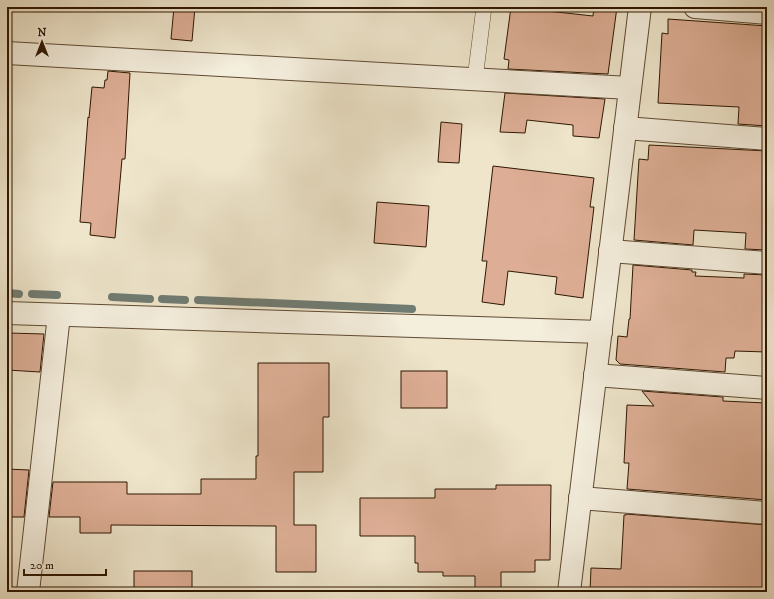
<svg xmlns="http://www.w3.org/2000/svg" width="774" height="599" font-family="'IM FELL DW Pica',serif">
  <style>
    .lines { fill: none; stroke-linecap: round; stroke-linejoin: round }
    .stream { stroke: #707b72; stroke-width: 8 }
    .building { fill: #ddae95; stroke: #2f1700 }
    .service-casing { stroke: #5f4a33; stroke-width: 16 }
    .minor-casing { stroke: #5f4a33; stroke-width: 24 }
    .tertiary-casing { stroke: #5f4a33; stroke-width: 24 }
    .service { stroke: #f4eedd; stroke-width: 15 }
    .minor { stroke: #f4eedd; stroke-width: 22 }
    .tertiary { stroke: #f4eedd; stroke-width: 22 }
  </style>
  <rect width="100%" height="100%" fill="#eee5cb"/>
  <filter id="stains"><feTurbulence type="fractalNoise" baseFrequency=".005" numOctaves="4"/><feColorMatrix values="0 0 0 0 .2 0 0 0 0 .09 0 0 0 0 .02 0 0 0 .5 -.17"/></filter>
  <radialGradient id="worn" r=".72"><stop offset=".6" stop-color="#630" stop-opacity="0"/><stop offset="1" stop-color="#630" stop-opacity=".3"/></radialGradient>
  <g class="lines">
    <!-- stream -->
    <g class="stream">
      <path d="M7 293 19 294"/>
      <path d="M32 294 57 295"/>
      <path d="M112 297 150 299"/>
      <path d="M162 299 185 300"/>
      <path d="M198 300 412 309"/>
    </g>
  </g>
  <!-- building -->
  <g class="building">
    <path d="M174 7H195L192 41 171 39Z"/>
    <path d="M511 7 593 16 594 7H617L608 74 508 69 509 60 504 59Z"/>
    <path d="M668 19 767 26V126L738 124 739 107 658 103 662 33 668 34Z"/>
    <path d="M108 71 130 73 125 159H122L115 238 90 235 91 223 80 222 88 117 89 118 92 87 104 88 105 80H107Z"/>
    <path d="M505 93 605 99 599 138 573 136V125L527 120 525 133 500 132Z"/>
    <path d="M441 122 462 124 459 163 438 162Z"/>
    <path d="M649 145 767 151V250L745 249 746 233 694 230 693 245 634 240 639 159 648 160Z"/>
    <path d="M493 166 594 178 590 207H594L583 298 555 294 557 277 508 271 504 305 482 302 487 261H482Z"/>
    <path d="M377 202 429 206 426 247 374 243Z"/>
    <path d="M633 265 692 270V272H696L695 276 744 278V274L767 275V352L735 351 734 358H726L725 372 620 364 616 360 618 336 627 337 629 319H630Z"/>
    <path d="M8 333 44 334 40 372 7 370Z"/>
    <path d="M258 363H329V417H323V472H294V525H316V572H276V526L111 525V533H80V517H49L53 482H127V494H201V479H256V456H258Z"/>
    <rect x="401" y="371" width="46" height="37"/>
    <path d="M642 391 723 397V401L766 403 764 454 767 455V500L627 489 629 463H624L627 405 654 406Z"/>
    <path d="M7 469 29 470 24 517H7Z"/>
    <path d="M496 485H551L550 560H535V572H501V592H475V576H443V572H418V563H415V536H360V498H435V489H496Z"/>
    <path d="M626 514 767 525V568H765L764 592H590L591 568 621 569 624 515H626Z"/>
    <rect x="134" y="571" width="58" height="21"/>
  </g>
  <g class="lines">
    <defs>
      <path id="service" d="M475 79 484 7"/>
      <g id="minor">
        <path d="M695 7 767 13"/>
        <path d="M7 53 630 88"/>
        <path d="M625 128 767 139"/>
        <path d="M610 251 767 263"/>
        <path d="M7 313 601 332"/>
        <path d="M595 375 767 388"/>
        <path d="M580 498 767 513"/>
        <path d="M28 592 59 315"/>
      </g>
      <path id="tertiary" d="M569 592 640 7"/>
    </defs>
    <!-- service casing -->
    <use href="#service" class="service-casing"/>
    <!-- minor casing -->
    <use href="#minor" class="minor-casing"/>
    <!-- tertiary casing -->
    <use href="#tertiary" class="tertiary-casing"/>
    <!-- service -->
    <use href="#service" class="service"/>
    <!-- minor -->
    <use href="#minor" class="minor"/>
    <!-- tertiary -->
    <use href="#tertiary" class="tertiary"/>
  </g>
  <!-- margin -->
  <rect width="774" height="599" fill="none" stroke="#eee5cb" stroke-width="24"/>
  <rect x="8" y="8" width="758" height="583" fill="none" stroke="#2f1700" stroke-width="2"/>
  <rect x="12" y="12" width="750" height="575" fill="none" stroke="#2f1700"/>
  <!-- north arrow -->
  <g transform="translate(42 42)" stroke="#f4eedd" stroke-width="3" paint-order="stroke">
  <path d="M0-3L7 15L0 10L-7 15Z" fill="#2f1700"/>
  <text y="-6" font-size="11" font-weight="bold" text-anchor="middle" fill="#2f1700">N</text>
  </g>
  <!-- scale -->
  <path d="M24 569v6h82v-6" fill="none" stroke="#2f1700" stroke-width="2"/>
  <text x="30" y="569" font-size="12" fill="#2f1700" stroke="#f4eedd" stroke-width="3" paint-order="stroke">20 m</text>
  <rect width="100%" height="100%" filter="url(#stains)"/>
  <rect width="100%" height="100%" fill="url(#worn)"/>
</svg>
